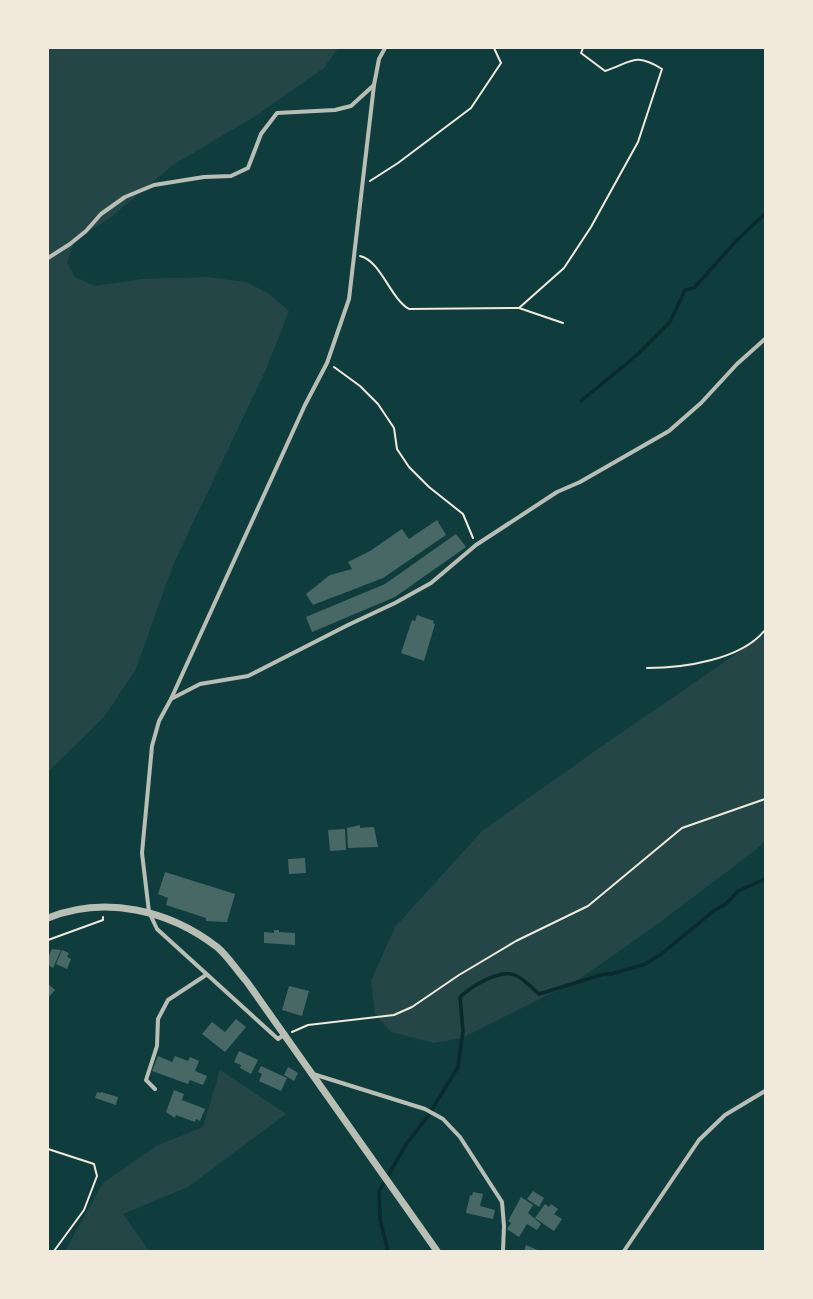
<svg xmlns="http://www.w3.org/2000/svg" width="813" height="1299" font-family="'IBM Plex Sans',sans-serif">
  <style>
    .green { fill: #244646 }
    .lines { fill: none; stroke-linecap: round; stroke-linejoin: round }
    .stream { stroke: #0a2a2b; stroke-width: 3.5 }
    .building { fill: #486865 }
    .path { stroke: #f1e9da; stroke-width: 2 }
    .minor { stroke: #b8beb3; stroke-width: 4 }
    .tertiary { stroke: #b8beb3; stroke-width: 7 }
  </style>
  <rect width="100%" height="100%" fill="#0f3d3e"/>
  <!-- green -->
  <g class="green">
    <path d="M48 48H338L324 68 257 115 173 165 109 219 75 239 67 263 75 277 95 286 142 279 206 277 247 282 269 294 289 311 267 367 174 563 135 671 104 717 48 772Z"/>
    <path d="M765 634V841L753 852 655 926 578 980 462 1038 434 1043 391 1032 375 1014 371 981 395 927 482 831 595 751Z"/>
    <path d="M220 1070 286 1114 188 1187 123 1214 149 1251H65L103 1183 156 1146 203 1127Z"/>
  </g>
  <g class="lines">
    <!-- stream -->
    <g class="stream">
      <path d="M581 401 637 355 670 322 685 290 694 288 738 239 765 214"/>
      <path d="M388 1251 380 1220 379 1191 407 1143 428 1116 458 1067 463 1031 460 997C471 987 501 967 517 976 525 980 532 988 539 994L604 974H611L645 964 660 955 715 910 726 904 738 891 765 879"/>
    </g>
  </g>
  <!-- building -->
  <g class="building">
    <path d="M437 520 446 535 383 578 313 605 306 594 330 575 352 569 348 562 370 551 402 529 409 539Z"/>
    <path d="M456 534 466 547 395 597 312 632 306 617 385 584Z"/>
    <path d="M417 615 434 621 433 623 435 624 424 661 401 653 412 620 415 621Z"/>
    <path d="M360 825V828L374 827 378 847 348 848 347 828Z"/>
    <path d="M345 829 346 850 330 851 328 830Z"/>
    <path d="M305 858 306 873 289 874 288 859Z"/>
    <path d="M165 872 235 894 227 922 206 921V918L166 905 168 898 158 894Z"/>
    <path d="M274 930H279V932L295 933V945L264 943V932L274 933Z"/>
    <path d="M52 949 61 950 53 968 48 965V957Z"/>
    <path d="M62 950 69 953 67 957 71 959 67 969 56 964Z"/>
    <path d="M48 984 55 990 48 998Z"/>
    <path d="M289 986 309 991 302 1016 282 1010Z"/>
    <path d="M236 1019 246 1027 225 1052 202 1034 212 1022 225 1032Z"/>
    <path d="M239 1051 258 1060 251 1074 240 1068 241 1065 234 1062Z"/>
    <path d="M158 1056 172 1062 175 1056 188 1061 190 1057 199 1061 195 1071 207 1076 203 1085 190 1080 188 1084 152 1071Z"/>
    <path d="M261 1066 287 1078 281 1091 259 1081 262 1074 258 1072Z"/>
    <path d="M288 1067 298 1073 294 1081 284 1075Z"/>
    <path d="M174 1090 184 1094 182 1100 205 1109 200 1121 196 1119 195 1122 176 1115 175 1118 166 1112Z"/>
    <path d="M97 1092 100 1093 101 1092 118 1097 116 1105 95 1098Z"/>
    <path d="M533 1191 544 1198 539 1207 527 1199Z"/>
    <path d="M473 1192 483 1194 480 1206 495 1210 493 1219 466 1213 470 1195 472 1196Z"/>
    <path d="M521 1197 533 1205 528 1213 541 1224 537 1230 527 1224 519 1237 507 1229 511 1223 508 1221Z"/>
    <path d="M545 1204 549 1207 551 1204 558 1209 554 1214 562 1219 554 1231 535 1218Z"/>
    <path d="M526 1245 540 1251H524Z"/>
  </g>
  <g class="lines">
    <!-- path -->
    <g class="path">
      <path d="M370 181 398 163 471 108 501 63 494 48"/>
      <path d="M360 256C381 261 390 298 409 309L519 308 564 268 591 227 638 142 662 69C635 52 632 62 605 71L581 53 583 48"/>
      <path d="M519 308 563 323"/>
      <path d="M334 367 360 386 378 404 394 428 397 449 409 467 429 487 463 514 473 538"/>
      <path d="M647 668C683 668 741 660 765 630"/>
      <path d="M48 940 103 920V917"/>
      <path d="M292 1032 308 1025 394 1015 412 1007 459 975 516 941 588 906 682 828 765 799"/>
      <path d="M48 1149 94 1164 97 1176 84 1210 54 1251"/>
    </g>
    <!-- minor -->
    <g class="minor">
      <path d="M48 258 70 244 86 231 101 214 125 197 154 185 204 177 231 176 248 168 261 134 277 113 335 110 351 106 374 85"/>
      <path d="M171 699 200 684 248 676 348 625 395 603 431 583 476 545 557 492 580 482 669 431 701 403 737 364 765 339"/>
      <path d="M285 1034 278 1039 157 929 149 912 142 853 152 746 159 721 171 699 305 405 327 363 349 299 374 85 379 59 385 48"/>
      <path d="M313 1074 425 1109 443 1119 460 1137 502 1202 504 1226 503 1251"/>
      <path d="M155 1089 146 1080 157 1046 158 1019 168 1000 206 975"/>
      <path d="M624 1251 699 1140 725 1115 765 1091"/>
    </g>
    <!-- tertiary -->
    <path class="tertiary" d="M48 918C105 895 169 910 217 947 228 956 237 971 247 982L437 1251"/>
  </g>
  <!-- border -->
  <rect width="813" height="1299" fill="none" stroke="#f1e9da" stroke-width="98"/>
</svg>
